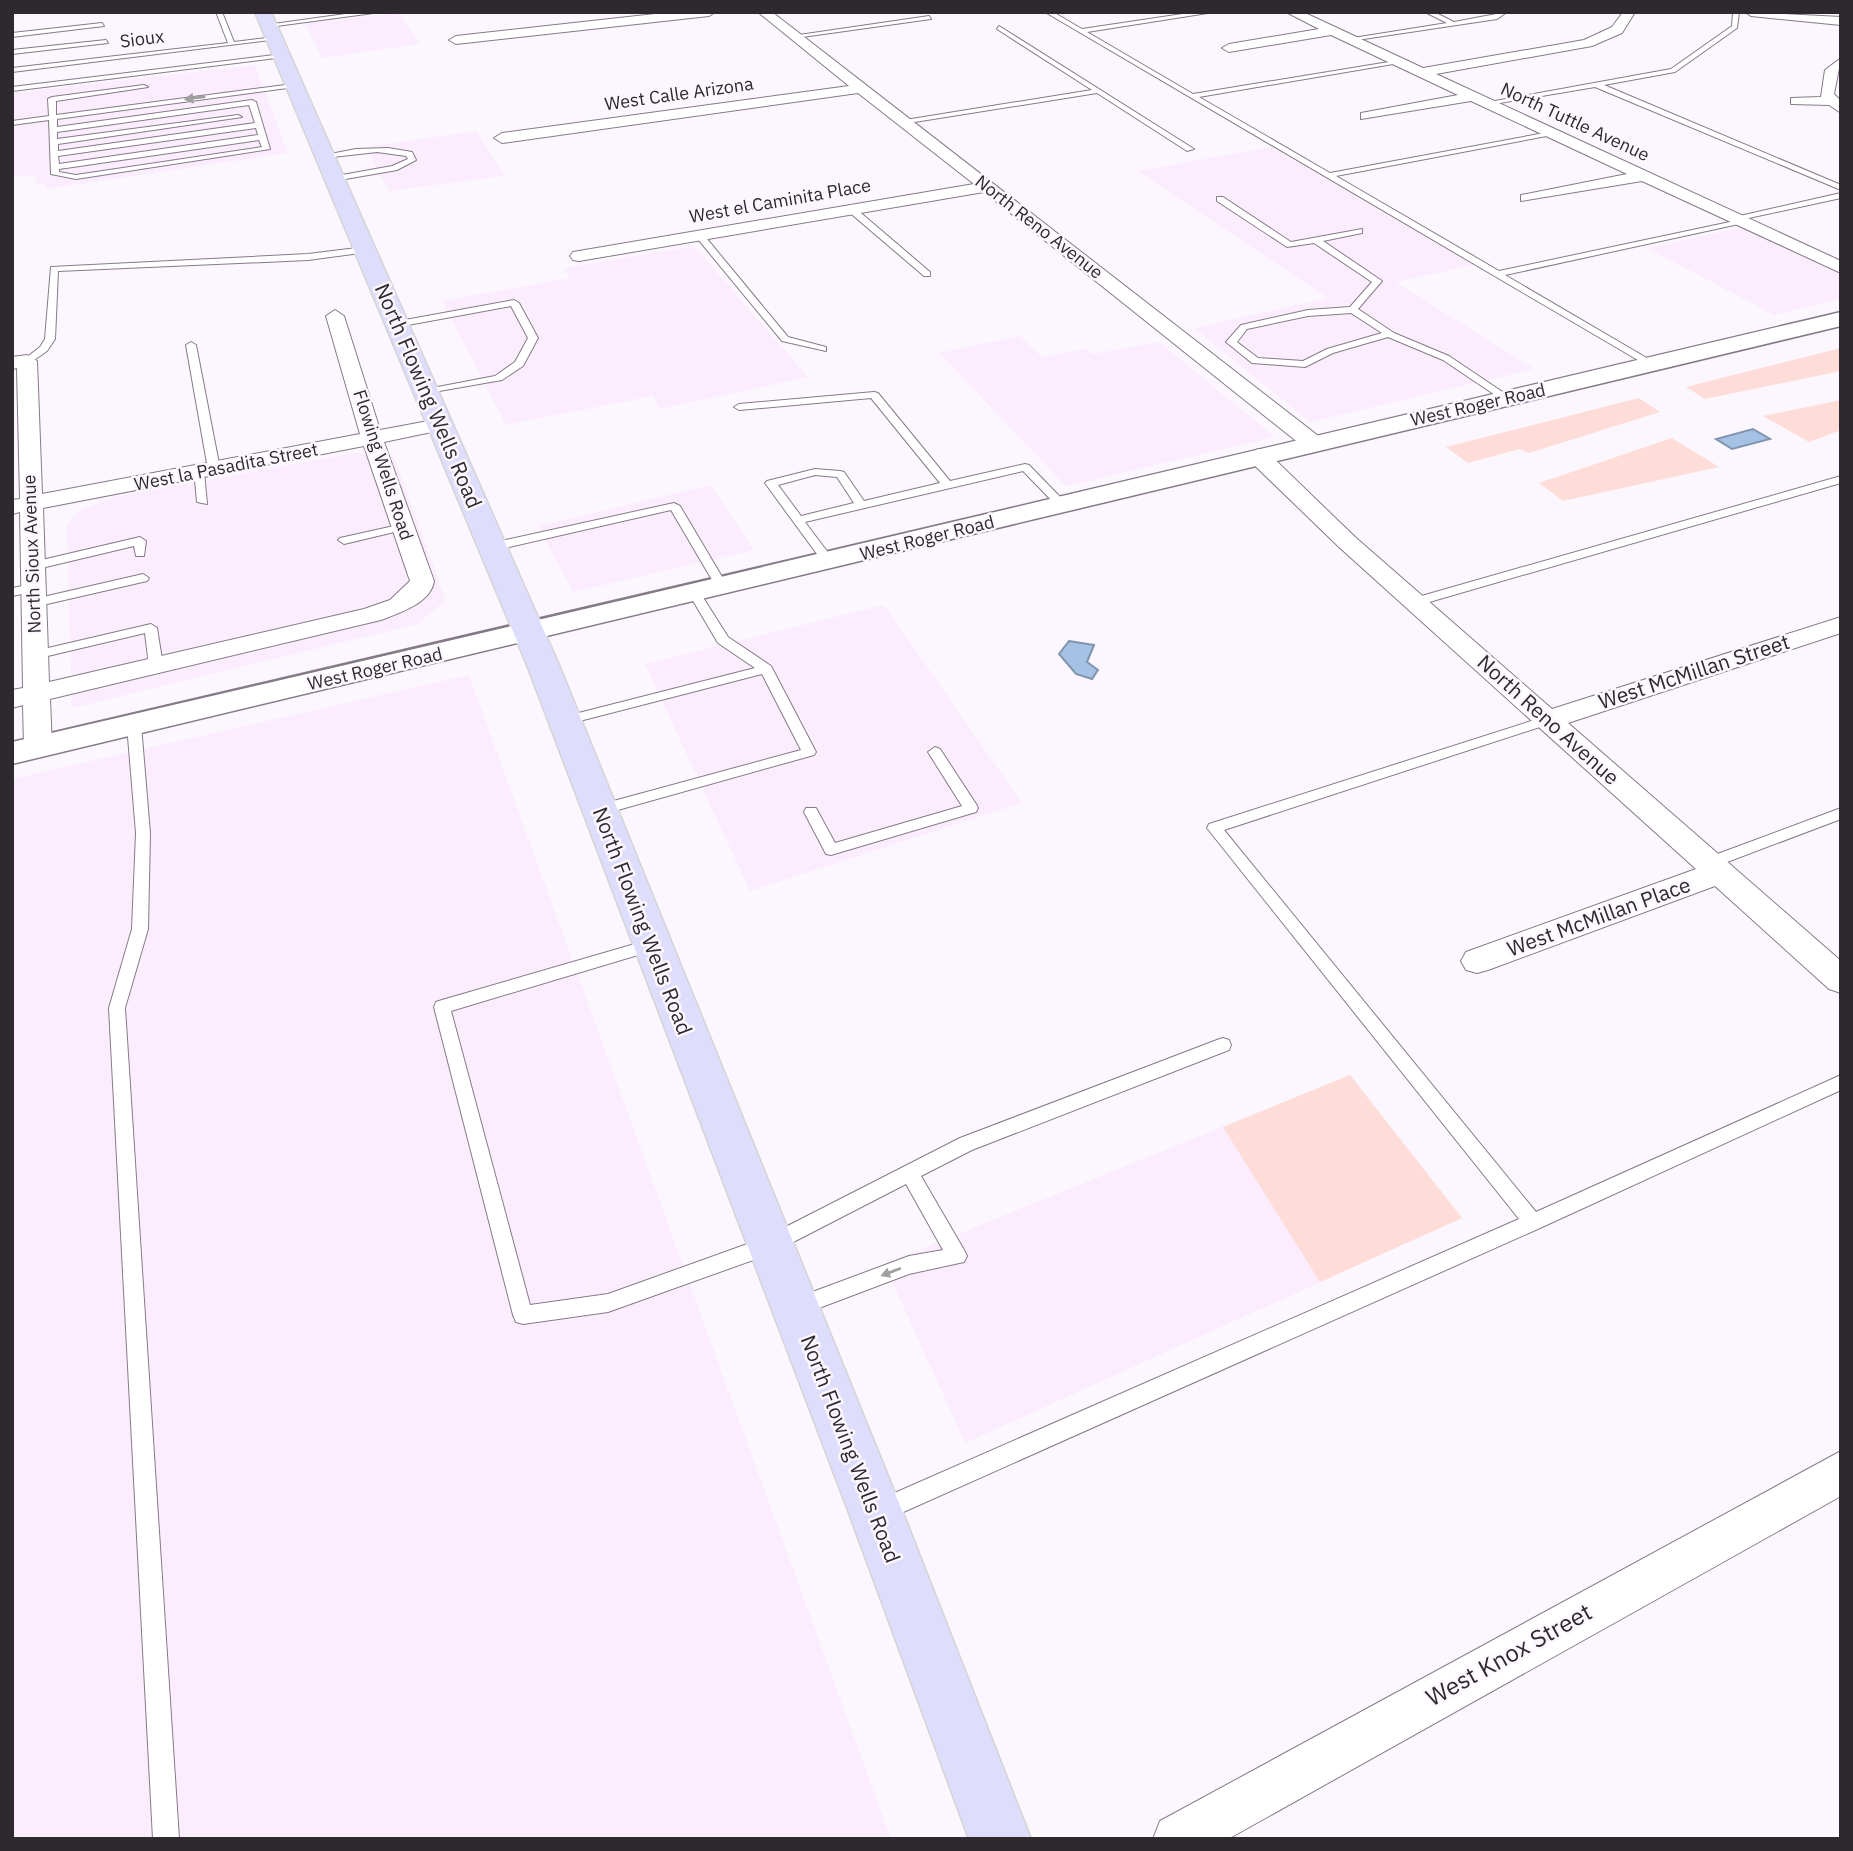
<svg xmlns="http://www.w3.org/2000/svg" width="1853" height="1851" font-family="'IBM Plex Sans',sans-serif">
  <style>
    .built { fill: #fbedfe }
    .green { fill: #feddd8 }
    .water { fill: #a5c2e4; stroke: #8194ae; stroke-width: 2 }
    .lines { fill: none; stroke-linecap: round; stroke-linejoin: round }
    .service-casing { stroke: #867a88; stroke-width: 2 }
    .minor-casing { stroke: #867a88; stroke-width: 2 }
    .tertiary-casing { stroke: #867a88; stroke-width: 3 }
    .primary-casing { stroke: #d5d4d5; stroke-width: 3 }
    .service { fill: #fff; fill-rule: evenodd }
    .minor { fill: #fff; fill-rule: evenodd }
    .tertiary { fill: #fff; fill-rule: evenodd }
    .primary { fill: #dfddfc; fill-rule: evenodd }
    .oneway { fill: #a19fa1 }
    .labels { text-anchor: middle; stroke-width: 5; stroke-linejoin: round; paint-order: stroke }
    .far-street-label { font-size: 18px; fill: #2e292f; stroke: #fcf7fe }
    .street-label { font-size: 21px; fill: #2e292f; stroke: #fcf7fe }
    .near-street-label { font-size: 24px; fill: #2e292f; stroke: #fcf7fe }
  </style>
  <rect width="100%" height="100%" fill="#fcf7fe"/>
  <!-- built -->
  <g class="built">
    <path d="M398 13 420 44 322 58 305 23Z"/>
    <path d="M255 65 288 153 46 189 45 184 36 185V177L12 175V93Z"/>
    <path d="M476 131 505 176 389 191 365 147Z"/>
    <path d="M1271 147 1474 265 1396 282 1534 369 1310 422 1194 328 1328 298 1138 171Z"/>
    <path d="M1763 223 1841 259V299L1774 315 1647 248Z"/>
    <path d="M694 246 808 377 660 409 653 396 506 425 442 301 570 278 564 268Z"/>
    <path d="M1020 336 1042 357 1086 349 1093 354 1159 342 1275 437 1066 486 939 353Z"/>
    <path d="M354 453 394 457 446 600 418 624 72 708 67 525 79 511 113 497Z"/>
    <path d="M711 485 754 550 573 592 538 526Z"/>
    <path d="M884 605 1022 803 750 891 645 664Z"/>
    <path d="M469 675 891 1839H12V779Z"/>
    <path d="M1350 1075 1462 1218 965 1443 884 1264Z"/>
  </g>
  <!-- green -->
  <g class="green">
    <path d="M1841 348V371L1705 399 1686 387Z"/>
    <path d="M1639 398 1660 412 1529 453 1520 449 1468 463 1446 447Z"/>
    <path d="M1841 400V430L1809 442 1763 416Z"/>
    <path d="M1672 438 1719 467 1563 501 1539 483Z"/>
    <path d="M1350 1075 1462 1218 1320 1282 1223 1127Z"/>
  </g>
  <!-- water -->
  <g class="water">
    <path d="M1753 429 1770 439 1732 449 1716 439Z"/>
    <path d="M1069 641 1094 645 1087 662 1098 670 1092 679 1076 674 1059 654Z"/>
  </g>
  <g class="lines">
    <defs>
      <g id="service">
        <path d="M216 12H222L234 42 275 37 278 39 12 72V68L228 43Z"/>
        <path d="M360 12H381L269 27 266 25Z"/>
        <path d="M1045 12H1053L1082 29 1196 12H1214L1087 32 1193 94 1401 60 1399 63 1199 97 1330 173 1555 131 1552 135 1336 176 1499 271 1744 219 1748 222 1505 275 1657 364 1648 366Z"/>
        <path d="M1425 12H1434L1454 22 1507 12 1497 19 1350 41 1347 39 1447 23Z"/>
        <path d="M1733 12H1739L1737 28 1675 72 1604 85 1841 185V190L1595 87 1488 105 1484 103 1671 69 1732 26Z"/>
        <path d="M929 16 931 19 795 38 792 36Z"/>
        <path d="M102 23 104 26 12 37V33Z"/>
        <path d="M999 26 1194 149 1187 151 1097 93 902 124 905 120 1092 90 997 29Z"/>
        <path d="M106 40 108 43 12 54V50Z"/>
        <path d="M282 54 284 57 12 91V87Z"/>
        <path d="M293 84 295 87 57 119V127L252 100 256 102 270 149 76 179 51 174 49 120 12 125V121L49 116 48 99 52 97 144 85 148 87 56 101V115ZM249 105 255 123 58 151V144L242 117 238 115 57 139V132ZM256 128 258 135 59 164 58 156ZM259 140 262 147 76 175 59 172V169Z"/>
        <path d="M388 148 412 152 416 160 397 170 334 181 331 177 392 166 408 159 406 156 377 152 324 158 320 156 356 149Z"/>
        <path d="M1841 193V198L1735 221 1731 218Z"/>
        <path d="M1217 197H1223L1291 242 1362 229V233L1323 241 1382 281 1358 309 1394 333 1449 356 1513 399 1504 401 1443 360 1388 337 1333 353 1305 367 1252 363 1226 342 1241 325 1308 310 1350 307 1372 282 1314 243 1287 247 1217 201ZM1351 313 1382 333 1327 349 1303 361 1258 358 1237 342 1247 329 1308 316Z"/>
        <path d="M849 208H855L930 272V276H924L849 212Z"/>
        <path d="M697 234H703L788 337 826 347V351L782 341 697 238Z"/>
        <path d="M365 247 368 248V252L308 260 58 271 55 339 47 351 30 363 22 361 40 347 45 339 51 267 308 254Z"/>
        <path d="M514 300 519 303 538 338 523 366 502 380 422 394V390L495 376 515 362 528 338 511 306 397 327 394 326V322Z"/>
        <path d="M191 342 196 345 220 469 214 472 208 469 186 345Z"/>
        <path d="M874 392 878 393 950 481 1025 464 1029 465 1068 505 1058 507 1023 471 805 522 835 562 829 566 825 565 765 483 767 481 815 469 840 471 844 472 864 501 940 483 871 398 739 410 734 407 739 404ZM815 475 837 477 854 503 801 516 778 485Z"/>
        <path d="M194 470 204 472 207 504 197 502Z"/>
        <path d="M1841 476V483L1419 605H1411L1409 602 1411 599Z"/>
        <path d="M674 503 680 506 728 587 726 590H718L671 510 492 551 486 547 492 543Z"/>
        <path d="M403 524 409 527 407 529 344 544 338 540 340 538Z"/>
        <path d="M140 537 146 541 144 556H136L134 546 33 570 27 566 29 563Z"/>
        <path d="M143 574 149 578 147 581 34 607 28 603 30 600Z"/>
        <path d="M33 584 39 588 37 591 12 596V588Z"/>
        <path d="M695 590 699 591 728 637 771 666 816 752 814 755 600 815 595 814 593 810 595 806 801 750 762 674 564 725 559 724 557 721 559 718 755 668 718 643 689 594Z"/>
        <path d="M151 624 157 628 163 666 156 670 149 666 145 633 35 659 29 655 35 651Z"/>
        <path d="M1547 716 1554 720 1552 723 1224 830 1536 1212 1841 1075V1090L1540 1228 890 1518 882 1521 874 1518 871 1510 874 1502 1519 1219 1207 828 1209 824Z"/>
        <path d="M134 721 141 725 150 833 148 929 125 1008 179 1839H153L109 1008 132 929 136 833 127 725Z"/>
        <path d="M935 747 940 749 976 804 978 808 976 812 831 855 826 854 804 812 806 808H816L835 843 962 806 928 752Z"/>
        <path d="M1841 808V819L1714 867H1704L1701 863 1704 859Z"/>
        <path d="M652 939 658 941 660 945 658 949 451 1011 530 1305 608 1294 764 1238 960 1138 1217 1040 1223 1038 1229 1040 1231 1045 1229 1050 972 1150 921 1176 964 1250 967 1256 964 1262 909 1274 798 1316 791 1314 788 1307 791 1300 909 1256 943 1250 906 1184 770 1254 608 1312 523 1324 516 1322 513 1315 434 1007 436 1002 442 1000Z"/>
      </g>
      <g id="minor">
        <path d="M673 12H715L709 16 456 44 449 40 456 36Z"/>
        <path d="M758 12H772L1321 438 1324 443 1321 448H1305L984 192 579 261 573 260 570 256 573 252 579 251 974 184 858 93 502 143 494 138 502 133 849 86Z"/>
        <path d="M1286 12H1303L1423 68 1584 40 1612 27 1623 12H1635L1622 33 1592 46 1436 74 1841 261V273L1642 181 1521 201V195L1627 174 1471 101 1361 119V113L1458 95 1331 35 1229 52 1222 48 1229 44 1319 29Z"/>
        <path d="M1745 12 1841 17V25L1751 16Z"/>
        <path d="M1841 58 1834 94 1841 101V113L1829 105 1791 104V98L1821 97 1825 70Z"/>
        <path d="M335 310 344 316 380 430 439 419 450 425 446 429 384 442 434 581C431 603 399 613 381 620L50 699 52 747 48 754 38 756 28 754 24 747 23 705 12 708V690L23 688 20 512 12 514V500L20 499 17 368 12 369V357L27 355 37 361 42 494 360 434 326 316ZM364 446 410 581 390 600 364 609 49 682 43 508Z"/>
        <path d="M1258 449 1266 451 1355 537 1552 709 1841 617V633L1568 723 1841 961V993L1829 989 1715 886 1488 970 1477 973 1466 970 1461 961 1466 952 1696 869 1339 547 1250 461 1247 456Z"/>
        <path d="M1841 1451V1496L1228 1839H1153L1160 1821Z"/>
      </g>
      <path id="tertiary" d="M1841 312V326L12 764V742C623 602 1231 455 1841 312Z"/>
      <path id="primary" d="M255 12H271L559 665 903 1513 1031 1839H969L849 1513 527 665Z"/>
    </defs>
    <!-- service casing -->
    <use href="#service" class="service-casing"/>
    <!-- minor casing -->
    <use href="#minor" class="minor-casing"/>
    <!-- tertiary casing -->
    <use href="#tertiary" class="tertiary-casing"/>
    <!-- primary casing -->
    <use href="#primary" class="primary-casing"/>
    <!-- service -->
    <use href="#service" class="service"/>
    <!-- minor -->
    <use href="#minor" class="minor"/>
    <!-- tertiary -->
    <use href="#tertiary" class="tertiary"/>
    <!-- primary -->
    <use href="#primary" class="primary"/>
  </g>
  <!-- one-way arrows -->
  <defs><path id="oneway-solid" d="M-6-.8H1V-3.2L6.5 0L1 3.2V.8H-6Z" transform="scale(1.75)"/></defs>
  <g class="oneway">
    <use href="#oneway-solid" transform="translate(195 98) rotate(173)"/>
    <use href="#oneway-solid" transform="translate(891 1272) rotate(159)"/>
  </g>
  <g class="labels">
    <!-- far-street labels -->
    <g class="far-street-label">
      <text transform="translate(142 39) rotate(-7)" y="6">Sioux</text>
      <text transform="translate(679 94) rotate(-8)" y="6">West Calle Arizona</text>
      <text transform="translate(1575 122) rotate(25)" y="6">North Tuttle Avenue</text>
      <text transform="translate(780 201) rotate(-10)" y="6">West el Caminita Place</text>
      <text transform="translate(1039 227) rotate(38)" y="6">North Reno Avenue</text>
      <text transform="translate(1478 405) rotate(-13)" y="6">West Roger Road</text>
      <text transform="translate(383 465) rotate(72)" y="6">Flowing Wells Road</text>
      <text transform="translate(226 467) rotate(-11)" y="6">West la Pasadita Street</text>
      <text transform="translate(927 538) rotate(-14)" y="6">West Roger Road</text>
      <text transform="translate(32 554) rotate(-92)" y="6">North Sioux Avenue</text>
      <text transform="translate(375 669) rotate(-13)" y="6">West Roger Road</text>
    </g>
    <!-- street labels -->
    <g class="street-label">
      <text transform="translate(428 396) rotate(67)" y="7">North Flowing Wells Road</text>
      <text transform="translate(1694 672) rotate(-18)" y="7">West McMillan Street</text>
      <text transform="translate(1548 720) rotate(42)" y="7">North Reno Avenue</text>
      <text transform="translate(1599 917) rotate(-20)" y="7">West McMillan Place</text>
      <text transform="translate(642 921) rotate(69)" y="7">North Flowing Wells Road</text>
      <text transform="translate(850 1449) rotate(69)" y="7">North Flowing Wells Road</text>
    </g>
    <!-- near-street labels -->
    <g class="near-street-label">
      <text transform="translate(1509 1655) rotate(-29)" y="8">West Knox Street</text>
    </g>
  </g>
  <!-- border -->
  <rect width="1853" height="1851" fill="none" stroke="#2e292f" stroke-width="28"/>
</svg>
